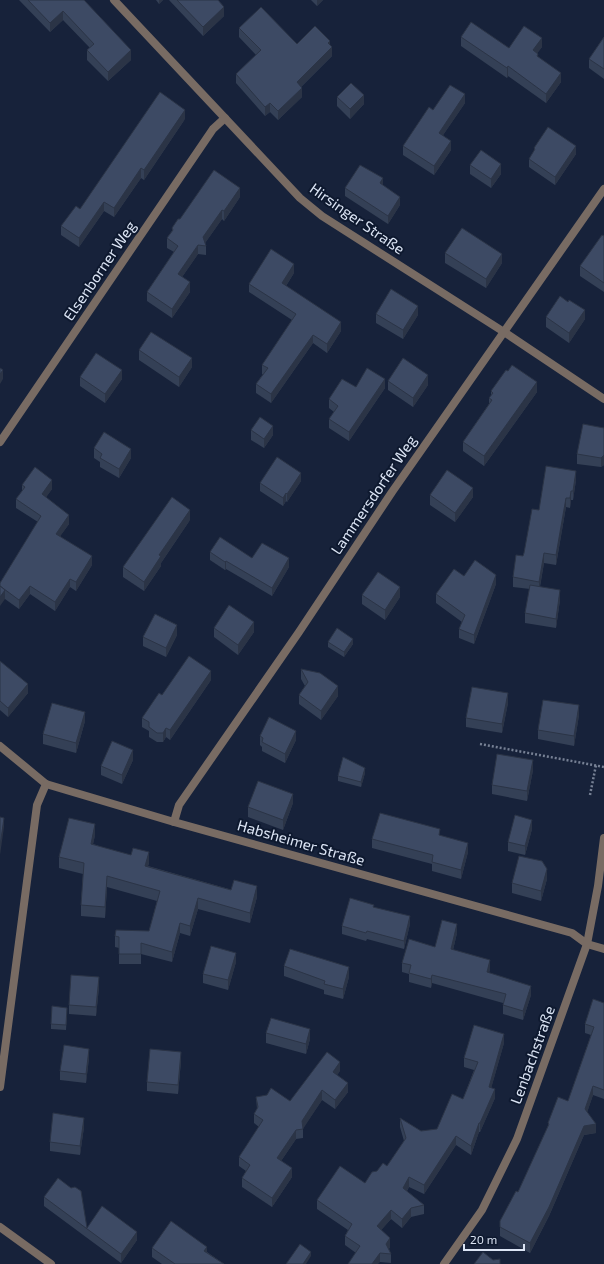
<svg xmlns="http://www.w3.org/2000/svg" width="604" height="1264" font-family="'Exo 2',sans-serif">
  <style>
    .lines { fill: none; stroke-linecap: round; stroke-linejoin: round }
    .path { stroke: #768094; stroke-width: 2.5; stroke-dasharray: 2 2; stroke-linecap: butt }
    .street { stroke: #786b63; stroke-width: 8 }
    .wall { fill: #344056 }
    .shaded-wall { fill: #2b3446 }
    .building { fill: #3d4a64; stroke: #2b3446 }
    .labels { text-anchor: middle; stroke-width: 4; stroke-linejoin: round; paint-order: stroke }
    .street-label { font-size: 15px; fill: #dce5f5; stroke: #0e192f }
  </style>
  <rect width="100%" height="100%" fill="#17223a"/>
  <g class="lines">
    <!-- path -->
    <g class="path">
      <path d="M480 744 604 767"/>
      <path d="M590 795 596 765"/>
    </g>
    <!-- street -->
    <g class="street">
      <path d="M114 0 300 198 322 216 504 332 604 399"/>
      <path d="M0 442 213 129 225 118"/>
      <path d="M0 746 46 784 174 822 572 933 587 944 604 949"/>
      <path d="M174 822 179 805 299 632 392 492 604 189"/>
      <path d="M0 1087 37 805 46 784"/>
      <path d="M0 1227 51 1264"/>
      <path d="M444 1264 482 1210 517 1139 587 944 598 886 604 838"/>
    </g>
  </g>
  <!-- wall -->
  <g class="wall">
    <path d="M19 0H84L131 60 108 81 87 60V50L90 48 63 20 50 32Z"/>
    <path d="M156 0H163L159 4Z"/>
    <path d="M169 0H218L224 16 203 36Z"/>
    <path d="M311 0H323L317 6Z"/>
    <path d="M239 28 297 44H330L332 56 301 87 302 97 278 120 270 112 265 116 236 83V74L256 55 239 37Z"/>
    <path d="M461 37 509 48 542 47 537 53 538 57 561 82 546 103 508 76 507 78 461 46Z"/>
    <path d="M604 37V79L589 68V59Z"/>
    <path d="M337 97 364 104 350 119 337 106Z"/>
    <path d="M465 103 443 135 451 150 434 175 403 155V146L433 110Z"/>
    <path d="M185 119 144 180 141 178 114 217 104 211 79 247 61 235V226Z"/>
    <path d="M534 148 576 154 555 185 529 167V159L534 151Z"/>
    <path d="M470 165 501 174 491 188 470 174Z"/>
    <path d="M383 186 400 205 388 224 345 196V188Z"/>
    <path d="M240 197 224 221 222 219 205 243 206 246V255L198 254 182 277 190 292 172 318 147 301V292L174 252 167 248V238L172 231V228L180 219Z"/>
    <path d="M604 236V292L580 276V266Z"/>
    <path d="M445 253 502 263 486 288 445 263Z"/>
    <path d="M294 273 286 286 341 331 327 353 313 343 271 403 256 393V384L263 374H262V365L292 320 249 292V284Z"/>
    <path d="M568 302 585 319 569 343 546 327V317Z"/>
    <path d="M376 314 418 315 403 339 376 323Z"/>
    <path d="M139 350 192 367 179 387 139 360Z"/>
    <path d="M508 371 537 392 484 466 463 451V442L489 404V398L491 396V391Z"/>
    <path d="M80 377 122 379 105 403 80 386Z"/>
    <path d="M388 381 428 385 413 407 388 390Z"/>
    <path d="M356 387 385 388 349 441 329 428V419L334 412 329 408V399Z"/>
    <path d="M604 428V465L601 467 577 464V454Z"/>
    <path d="M251 430 273 435 264 448 251 440Z"/>
    <path d="M94 448 131 458 119 478 100 467V462L94 458Z"/>
    <path d="M576 480 573 500H571L570 508 566 507 556 565 544 563 540 587 560 600 556 628 525 623V613L530 589 513 587V577L523 556 539 510Z"/>
    <path d="M301 481 287 502 286 501 283 506 260 491V483Z"/>
    <path d="M22 485 52 489 46 497 69 524 60 536 92 565 76 591 70 587 55 611 30 594 19 609 5 599 0 583 38 522 16 508V499L22 492Z"/>
    <path d="M430 495 473 497 455 522 430 505Z"/>
    <path d="M190 520 161 563V566L144 591 123 577V567Z"/>
    <path d="M210 552 252 558 289 567 272 596 226 569 225 570 210 560Z"/>
    <path d="M496 584 474 644 459 638V629L462 622 436 603V594Z"/>
    <path d="M362 595 400 597 385 620 362 604Z"/>
    <path d="M214 628 254 632 238 655 214 637Z"/>
    <path d="M177 635 166 657 143 646V637Z"/>
    <path d="M328 642 353 644 344 657 328 647Z"/>
    <path d="M0 661 28 693 8 717 0 710Z"/>
    <path d="M301 669 338 696 321 720 299 704V695L305 686 301 679Z"/>
    <path d="M211 680 170 740 166 737 163 742H157L149 737V731L142 727V718L162 695Z"/>
    <path d="M508 703 502 733 466 727V718Z"/>
    <path d="M579 715 574 746 538 739V730Z"/>
    <path d="M85 721 76 753 43 744V734Z"/>
    <path d="M260 736 296 740 285 763 262 751V747L260 745Z"/>
    <path d="M133 760 122 784 101 775V766Z"/>
    <path d="M533 770 527 801 492 794V785Z"/>
    <path d="M365 773 361 787 338 781V776Z"/>
    <path d="M293 803 283 830 248 817V807Z"/>
    <path d="M532 829 525 855 508 851V842Z"/>
    <path d="M95 835 93 844 149 863 148 866 257 897 250 923 198 909 190 936 180 933 172 962 141 954V964H119V948L115 947V936L149 931 157 901 107 887 105 918 81 916V905L83 874 59 868V857Z"/>
    <path d="M440 835 468 852 461 879 432 871V864L372 848V839Z"/>
    <path d="M547 879 541 901 512 893V883Z"/>
    <path d="M374 907 410 924 404 949 367 939 366 941 342 934V926Z"/>
    <path d="M457 933 453 950 490 969 489 973 531 995 523 1020 503 1014V1003L432 983 431 988 409 982V974L402 972V963L435 947Z"/>
    <path d="M236 962 228 990 203 983V974Z"/>
    <path d="M284 966 349 977 343 999 324 994V990L284 976Z"/>
    <path d="M99 987 96 1016 69 1014V1005Z"/>
    <path d="M604 1003V1099L593 1095 587 1112 596 1133 584 1135 549 1216 530 1253 500 1236V1221L518 1192 548 1126V1123L568 1101 591 1035 585 1033V1024Z"/>
    <path d="M67 1012 66 1030 51 1029V1024Z"/>
    <path d="M266 1033 310 1039 306 1054 266 1043Z"/>
    <path d="M504 1043 491 1088 495 1098 480 1132H479L471 1155 456 1145 424 1194 409 1187 407 1191 424 1205V1214L411 1217 402 1228 391 1219 381 1230 390 1247 389 1249 391 1254V1263L380 1262 356 1253 345 1245V1236L348 1230 317 1209V1200L365 1183 377 1171 387 1166 404 1141 400 1127V1118L421 1131 437 1129 463 1099 474 1070 464 1067V1058Z"/>
    <path d="M89 1058 86 1083 60 1080V1071Z"/>
    <path d="M181 1061 178 1094 147 1091V1082Z"/>
    <path d="M340 1071 337 1075 348 1092 335 1109 322 1100 303 1128V1138L296 1139 281 1161 292 1177 272 1207 242 1187V1178L246 1171 239 1166V1157L259 1127 254 1123V1114L257 1109 256 1097 290 1101Z"/>
    <path d="M84 1127 80 1155 50 1151V1142Z"/>
    <path d="M71 1188 87 1228 137 1240 121 1263 44 1206V1197Z"/>
    <path d="M152 1248 207 1252 224 1264H162L152 1257Z"/>
  </g>
  <!-- shaded-wall -->
  <g class="shaded-wall">
    <path d="M159 0H163L159 4Z"/>
    <path d="M317 0H323L317 6Z"/>
    <path d="M224 7V16L203 36V27Z"/>
    <path d="M63 11V20L50 32V23Z"/>
    <path d="M542 38V47L533 59V50Z"/>
    <path d="M330 41V49L332 47V56L297 91V82Z"/>
    <path d="M131 50V60L108 81V72Z"/>
    <path d="M508 66V76L507 78V68Z"/>
    <path d="M561 73V82L546 103V94Z"/>
    <path d="M302 88V97L278 120V111Z"/>
    <path d="M465 94V103L439 141V133Z"/>
    <path d="M364 95V104L350 119V109Z"/>
    <path d="M270 103V112L265 116V107Z"/>
    <path d="M185 110V119L144 180V170Z"/>
    <path d="M451 141V150L434 175V166Z"/>
    <path d="M576 146V154L555 185V177Z"/>
    <path d="M501 164V174L491 188V179Z"/>
    <path d="M141 168V178L114 217V208Z"/>
    <path d="M383 178V186L380 183Z"/>
    <path d="M240 188V197L224 221V211Z"/>
    <path d="M400 197V205L388 224V216Z"/>
    <path d="M104 202V211L79 247V238Z"/>
    <path d="M222 210V219L203 246V237Z"/>
    <path d="M198 245V254L178 283V274Z"/>
    <path d="M502 254V263L486 288V279Z"/>
    <path d="M294 264V273L282 292V283Z"/>
    <path d="M190 282V292L172 318V309Z"/>
    <path d="M418 306V315L403 339V330Z"/>
    <path d="M585 310V319L569 343V333Z"/>
    <path d="M341 322V331L327 353V344Z"/>
    <path d="M313 335V343L271 403V394Z"/>
    <path d="M192 358V367L179 387V377Z"/>
    <path d="M3 370V379L0 384V374Z"/>
    <path d="M122 370V379L105 403V394Z"/>
    <path d="M428 375V385L413 407V398Z"/>
    <path d="M385 379V388L349 441V432Z"/>
    <path d="M537 382V392L484 466V456Z"/>
    <path d="M273 426V435L264 448V439Z"/>
    <path d="M131 449V458L119 478V469Z"/>
    <path d="M604 455V465L601 467V458Z"/>
    <path d="M576 471V480L573 500V491Z"/>
    <path d="M301 473V481L287 502V494Z"/>
    <path d="M52 480V489L42 503V494Z"/>
    <path d="M473 488V497L455 522V513Z"/>
    <path d="M571 491V500L570 508V498Z"/>
    <path d="M286 493V501L283 506V498Z"/>
    <path d="M566 498V507L556 565V555Z"/>
    <path d="M190 510V520L161 563V566L144 591V582L159 555Z"/>
    <path d="M69 515V524L56 542V534Z"/>
    <path d="M544 553V563L539 591V582Z"/>
    <path d="M92 556V565L76 591V582Z"/>
    <path d="M289 558V567L272 596V588Z"/>
    <path d="M226 561V569L225 570V562Z"/>
    <path d="M496 575V584L474 644V635Z"/>
    <path d="M70 579V587L55 611V602Z"/>
    <path d="M30 586V594L19 609V600Z"/>
    <path d="M400 587V597L385 620V610Z"/>
    <path d="M5 590V599L0 606V597Z"/>
    <path d="M560 590V600L556 628V619Z"/>
    <path d="M254 622V632L238 655V645Z"/>
    <path d="M177 625V635L166 657V648Z"/>
    <path d="M353 639V644L344 657V652Z"/>
    <path d="M211 671V680L170 740V730Z"/>
    <path d="M28 684V693L8 717V708Z"/>
    <path d="M338 686V696L321 720V711Z"/>
    <path d="M508 693V703L502 733V724Z"/>
    <path d="M579 705V715L574 746V736Z"/>
    <path d="M85 712V721L76 753V743Z"/>
    <path d="M166 728V737L163 742V733Z"/>
    <path d="M296 731V740L285 763V754Z"/>
    <path d="M133 750V760L122 784V775Z"/>
    <path d="M533 760V770L527 801V791Z"/>
    <path d="M365 768V773L361 787V782Z"/>
    <path d="M293 794V803L283 830V820Z"/>
    <path d="M4 818V827L0 855V846Z"/>
    <path d="M532 820V829L525 855V846Z"/>
    <path d="M95 824V835L91 854V844Z"/>
    <path d="M468 843V852L461 879V870Z"/>
    <path d="M149 852V863L145 876V866Z"/>
    <path d="M547 869V879L541 901V891Z"/>
    <path d="M107 876V887L105 918V907Z"/>
    <path d="M257 886V897L250 923V913Z"/>
    <path d="M198 898V909L190 936V926Z"/>
    <path d="M410 916V924L404 949V941Z"/>
    <path d="M180 923V933L172 962V952Z"/>
    <path d="M457 924V933L451 958V949Z"/>
    <path d="M236 953V962L228 990V980Z"/>
    <path d="M490 960V969L487 981V972Z"/>
    <path d="M349 967V977L343 999V989Z"/>
    <path d="M432 975V983L431 988V979Z"/>
    <path d="M99 977V987L96 1016V1007Z"/>
    <path d="M531 986V995L523 1020V1011Z"/>
    <path d="M310 1029V1039L306 1054V1044Z"/>
    <path d="M504 1034V1043L489 1096V1087Z"/>
    <path d="M89 1049V1058L86 1083V1074Z"/>
    <path d="M181 1052V1061L178 1094V1085Z"/>
    <path d="M340 1062V1071L333 1081V1072Z"/>
    <path d="M348 1083V1092L335 1109V1100Z"/>
    <path d="M593 1086V1095L585 1119V1109Z"/>
    <path d="M495 1089V1098L480 1132V1123Z"/>
    <path d="M322 1090V1100L303 1129 302 1121Z"/>
    <path d="M84 1118V1127L80 1155V1146Z"/>
    <path d="M479 1123V1132L471 1155V1146Z"/>
    <path d="M596 1124V1133L584 1135 549 1216 530 1253V1243L584 1126Z"/>
    <path d="M296 1130V1139L277 1167V1158Z"/>
    <path d="M456 1136V1145L424 1194V1185Z"/>
    <path d="M292 1168V1177L272 1207V1198Z"/>
    <path d="M409 1177V1187L403 1197V1188Z"/>
    <path d="M411 1208V1217L402 1228V1219Z"/>
    <path d="M391 1210V1219L377 1235V1226Z"/>
    <path d="M137 1232V1240L121 1263V1254Z"/>
    <path d="M390 1238V1247L386 1253V1244Z"/>
    <path d="M207 1247V1256L204 1251Z"/>
    <path d="M311 1252V1256L306 1264H303Z"/>
    <path d="M380 1253V1262L378 1264H372Z"/>
  </g>
  <!-- building -->
  <g class="building">
    <path d="M28 0H84L131 50 108 72 87 50 94 44 63 11 50 23Z"/>
    <path d="M177 0H218L224 7 203 27Z"/>
    <path d="M261 7 297 44 315 26 330 41 328 43 332 47 297 82 302 88 278 111 270 103 265 107 236 74 261 50 239 28Z"/>
    <path d="M471 22 509 48 524 26 542 38 533 50 538 54 537 56 561 73 546 94 508 66 507 68 461 37Z"/>
    <path d="M604 37V69L589 59Z"/>
    <path d="M351 83 364 95 350 109 337 97Z"/>
    <path d="M450 85 465 94 439 133 451 141 434 166 403 146 429 107 433 110Z"/>
    <path d="M160 92 185 110 144 170 141 168 114 208 104 202 79 238 61 226 76 206 80 209Z"/>
    <path d="M548 127 576 146 555 177 529 159 535 149 534 148Z"/>
    <path d="M481 150 501 164 491 179 470 165Z"/>
    <path d="M360 165 383 178 380 183 400 197 388 216 345 188Z"/>
    <path d="M214 170 240 188 224 211 222 210 203 237 206 246 198 245 178 274 190 282 172 309 147 292 178 246 167 238 173 230 172 228 178 219H180Z"/>
    <path d="M462 228 502 254 486 279 445 253Z"/>
    <path d="M602 235 604 236V283L580 266Z"/>
    <path d="M271 249 294 264 282 283 341 322 327 344 313 335 271 394 256 384 268 368 262 365 296 314 249 284Z"/>
    <path d="M391 289 418 306 403 330 376 314Z"/>
    <path d="M560 296 568 302 569 300 585 310 569 333 546 317Z"/>
    <path d="M151 332 192 358 179 377 139 350Z"/>
    <path d="M96 353 122 370 105 394 80 377Z"/>
    <path d="M403 358 428 375 413 398 388 381Z"/>
    <path d="M512 365 537 382 484 456 463 442 492 400 489 398 493 393 491 391 506 370 508 371Z"/>
    <path d="M0 368 3 370 0 374Z"/>
    <path d="M367 368 385 379 349 432 329 419 338 406 329 399 342 379 356 387Z"/>
    <path d="M260 417 273 426 264 439 251 430Z"/>
    <path d="M583 424 604 428V455L601 458 577 454Z"/>
    <path d="M104 432 131 449 119 469 100 458 102 454 94 448Z"/>
    <path d="M277 457 301 473 287 494 286 493 283 498 260 483Z"/>
    <path d="M546 466 576 471 573 491H571L570 498H566L556 555 544 553 539 582 513 577 516 555 523 556 524 553 532 509 539 510Z"/>
    <path d="M35 467 52 480 42 494 69 515 56 534 92 556 76 582 70 579 55 602 30 586 19 600 0 586V583L41 516 16 499 25 487 22 485Z"/>
    <path d="M447 470 473 488 455 513 430 495Z"/>
    <path d="M172 497 190 510 159 555 161 556 144 582 123 567Z"/>
    <path d="M220 537 252 558 262 543 289 558 272 588 226 561 225 562 210 552Z"/>
    <path d="M475 560 496 575 474 635 459 629 465 615 436 594 454 569 464 576Z"/>
    <path d="M378 572 400 587 385 610 362 595Z"/>
    <path d="M530 585 560 590 556 619 525 613Z"/>
    <path d="M0 586 5 590 0 597Z"/>
    <path d="M229 605 254 622 238 645 214 628Z"/>
    <path d="M155 614 177 625 166 648 143 637Z"/>
    <path d="M337 628 353 639 344 652 328 642Z"/>
    <path d="M189 656 211 671 170 730 166 728 163 733H157L149 727V722L142 718 159 693 162 695Z"/>
    <path d="M0 661 28 684 8 708 0 701Z"/>
    <path d="M301 669 320 673 338 686 321 711 299 695 308 682Z"/>
    <path d="M472 687 508 693 502 724 466 718Z"/>
    <path d="M543 700 579 705 574 736 538 730Z"/>
    <path d="M52 703 85 712 76 743 43 734Z"/>
    <path d="M269 717 296 731 285 754 262 742 263 738 260 736Z"/>
    <path d="M112 741 133 750 122 775 101 766Z"/>
    <path d="M497 754 533 760 527 791 492 785Z"/>
    <path d="M343 757 365 768 361 782 338 776Z"/>
    <path d="M258 781 293 794 283 820 248 807Z"/>
    <path d="M380 813 440 829 439 835 468 843 461 870 432 862 433 855 372 839Z"/>
    <path d="M515 815 532 820 525 846 508 842Z"/>
    <path d="M0 817 4 818 0 846Z"/>
    <path d="M69 818 95 824 91 844 131 855 133 848 149 852 145 866 231 890 234 880 257 886 250 913 198 898 190 926 180 923 172 952 141 943V954H119V937L115 936 116 930 149 931 160 891 107 876 105 907 81 905 84 863 59 857Z"/>
    <path d="M519 856 542 861 547 869 541 891 512 883Z"/>
    <path d="M350 898 374 905 373 907 410 916 404 941 367 931 366 933 342 926Z"/>
    <path d="M442 920 457 924 451 949 490 960 487 972 531 986 523 1011 503 1005 506 994 432 975 431 979 409 973 411 965 402 963 409 939 435 947Z"/>
    <path d="M211 946 236 953 228 980 203 974Z"/>
    <path d="M290 949 349 967 343 989 324 984 325 981 284 966Z"/>
    <path d="M71 975 99 977 96 1007 69 1005Z"/>
    <path d="M593 999 604 1003V1090L593 1086 585 1109 596 1124 584 1126 549 1207 530 1243 500 1227V1221L516 1191 518 1192 549 1124 548 1123 558 1097 568 1101 594 1027 585 1024Z"/>
    <path d="M52 1006 67 1008 66 1025 51 1024Z"/>
    <path d="M271 1018 310 1029 306 1044 266 1033Z"/>
    <path d="M474 1025 504 1034 489 1087 495 1089 480 1123H479L471 1146 456 1136 424 1185 409 1177 403 1188 424 1205 411 1208 402 1219 391 1210 377 1226 390 1238 386 1244 391 1254 380 1253 372 1264H348L360 1246 345 1236 352 1224 317 1200 340 1166 365 1183 372 1172 377 1171 383 1163 387 1166 406 1138 400 1118 421 1131 437 1129 452 1094 463 1099 478 1062 464 1058Z"/>
    <path d="M64 1045 89 1049 86 1074 60 1071Z"/>
    <path d="M150 1049 181 1052 178 1085 147 1082Z"/>
    <path d="M327 1052 340 1062 333 1072 348 1083 335 1100 322 1090 302 1121 303 1129 296 1130 277 1158 292 1168 272 1198 242 1178 250 1165 239 1157 263 1120 254 1114 258 1107 256 1097 267 1095 271 1088 290 1101Z"/>
    <path d="M53 1113 84 1118 80 1146 50 1142Z"/>
    <path d="M58 1178 71 1188 75 1187 81 1191 87 1228 102 1206 137 1232 121 1254 44 1197Z"/>
    <path d="M171 1221 207 1247 204 1251 224 1264H175L152 1248Z"/>
    <path d="M300 1244 311 1252 303 1264H286Z"/>
    <path d="M483 1252 493 1260 500 1259V1264H474Z"/>
  </g>
  <g class="labels">
    <!-- street labels -->
    <g class="street-label">
      <text transform="translate(357 219) rotate(35)" y="5">Hirsinger Straße</text>
      <text transform="translate(100 271) rotate(-56)" y="5">Elsenborner Weg</text>
      <text transform="translate(374 495) rotate(-56)" y="5">Lammersdorfer Weg</text>
      <text transform="translate(301 843) rotate(16)" y="5">Habsheimer Straße</text>
      <text transform="translate(533 1055) rotate(-70)" y="5">Lenbachstraße</text>
    </g>
  </g>
  <!-- scale -->
  <path d="M464 1244v6h60v-6" fill="none" stroke="#dce5f5" stroke-width="2"/>
  <text x="470" y="1244" font-size="12" fill="#dce5f5" stroke="#0e192f" stroke-width="3" paint-order="stroke">20 m</text>
</svg>
